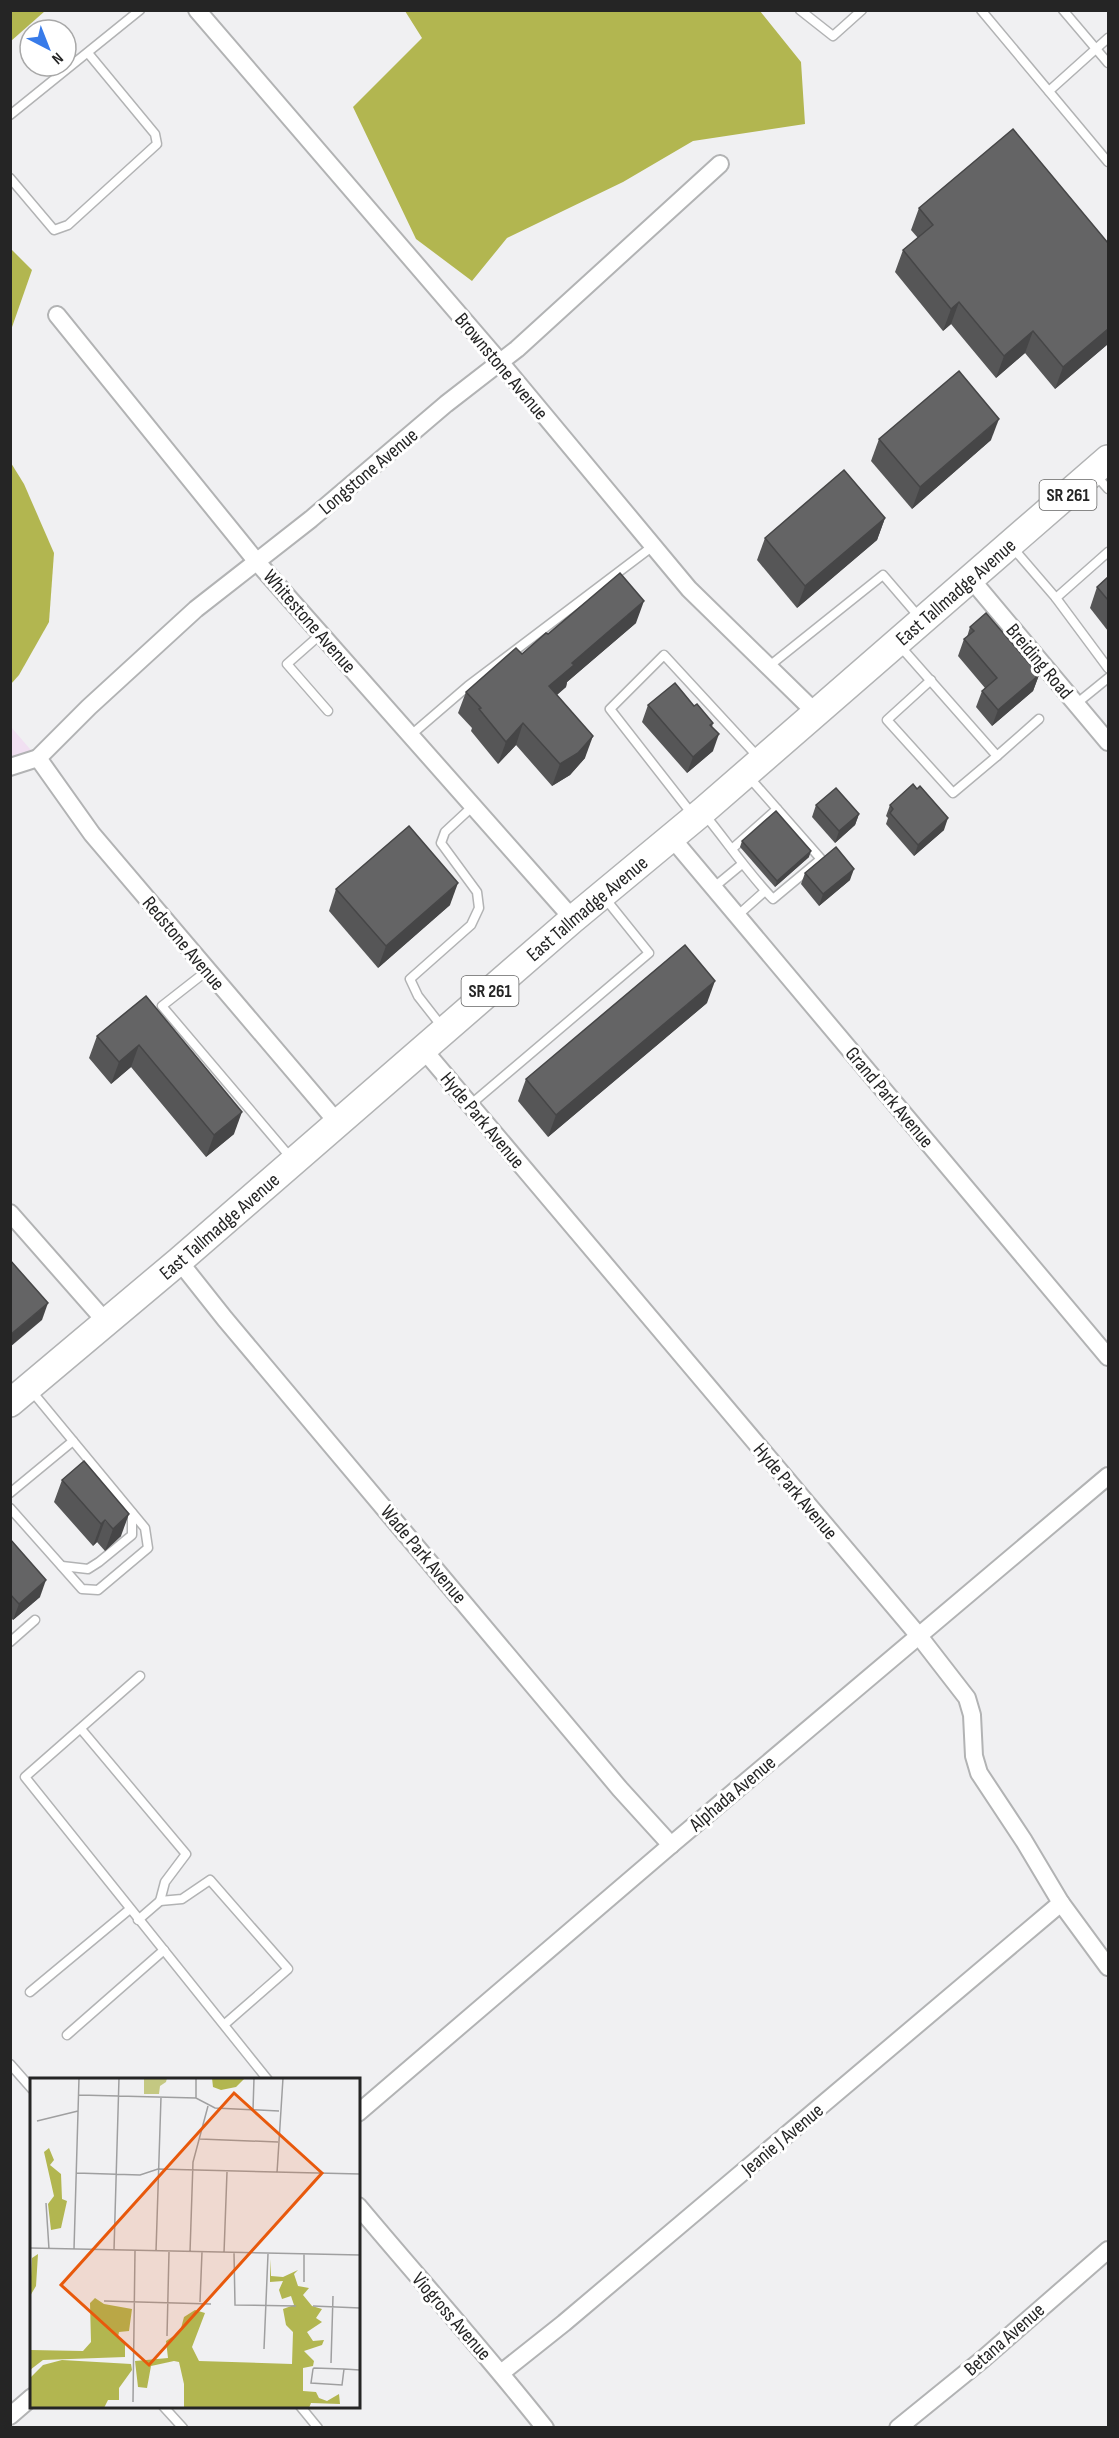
<svg xmlns="http://www.w3.org/2000/svg" width="1119" height="2438" font-family="'Sofia Sans Condensed',sans-serif">
  <style>
    .industrial { fill: #f1e0f2 }
    .forest { fill: #b2b650 }
    .lines { fill: none; stroke-linecap: round; stroke-linejoin: round }
    .lane-casing { stroke: #b2b3b4; stroke-width: 11 }
    .street-casing { stroke: #b2b3b4; stroke-width: 20 }
    .primary-casing { stroke: #b2b3b4; stroke-width: 30 }
    .lane { stroke: #fff; stroke-width: 8 }
    .street { stroke: #fff; stroke-width: 16 }
    .primary { stroke: #fff; stroke-width: 27 }
    .wall { fill: #565657 }
    .shaded-wall { fill: #464647 }
    .building { fill: #646465; stroke: #464647; stroke-width: 1.5 }
    .labels { text-anchor: middle; stroke-width: 6; stroke-linejoin: round; paint-order: stroke }
    .shield { fill: #fff; stroke: #666; stroke-width: 1.5 }
    .shield-label { font-size: 18px; font-weight: bold; fill: #252525 }
    .street-label { font-size: 20px; fill: #252525; stroke: #fff }
    .inset-road { fill: none; stroke: #9f9fa0; stroke-width: 1.5 }
    .view { fill: #e8590c; fill-opacity: 0.15; stroke: #e8590c; stroke-width: 3 }
    .inset-edge { fill: none; stroke: #252525; stroke-width: 3 }
  </style>
  <rect width="100%" height="100%" fill="#f0f0f2"/>
  <!-- industrial -->
  <path class="industrial" d="M11 727 36 756 11 764Z"/>
  <!-- forest -->
  <g class="forest">
    <path d="M11 10H45V11L11 41Z"/>
    <path d="M760 11 801 62 805 124 693 141 623 182 507 238 472 281 416 239 353 107 422 38 405 11Z"/>
    <path d="M11 249 32 270 11 330Z"/>
    <path d="M11 463 24 484 54 553 49 622 19 675 11 684Z"/>
  </g>
  <g class="lines">
    <defs>
      <g id="lane">
        <path d="M800 10 833 36 862 10"/>
        <path d="M981 10 1108 162"/>
        <path d="M1063 10 1108 63"/>
        <path d="M1049 91 1108 38"/>
        <path d="M10 115 140 10"/>
        <path d="M10 178 54 230 68 225 157 144 155 134 88 53"/>
        <path d="M1095 474 1108 489"/>
        <path d="M1013 548 1056 598 1108 552"/>
        <path d="M1056 598 1108 668"/>
        <path d="M321 634 287 664 328 711"/>
        <path d="M900 646 997 756 1039 719"/>
        <path d="M768 667 883 575 920 618"/>
        <path d="M931 680 887 720 953 793 997 756"/>
        <path d="M1076 704 1108 678"/>
        <path d="M411 735 468 686 653 546"/>
        <path d="M692 814 610 709 664 655 759 758"/>
        <path d="M705 815C728 843 748 873 773 899L821 859 748 776"/>
        <path d="M733 848 777 809"/>
        <path d="M713 888 742 864"/>
        <path d="M737 916 765 891"/>
        <path d="M208 970 162 1006 291 1158"/>
        <path d="M443 1028 418 996 410 979 471 925 479 908 477 892 441 843 445 832 473 806"/>
        <path d="M470 1105 649 953 604 897"/>
        <path d="M10 1493 73 1441"/>
        <path d="M10 1508 82 1589 98 1590 148 1548 145 1528 30 1389"/>
        <path d="M62 1566 88 1569 99 1562 132 1535V1513"/>
        <path d="M10 1642 35 1620"/>
        <path d="M140 1676 25 1777 268 2080"/>
        <path d="M81 1729 186 1854 165 1882 160 1901 138 1920"/>
        <path d="M160 1901 182 1899 210 1880 288 1969 225 2024"/>
        <path d="M30 1992 130 1909"/>
        <path d="M67 2035 164 1950"/>
        <path d="M10 2064 32 2089"/>
        <path d="M163 2406 183 2428"/>
        <path d="M300 2406 318 2428"/>
      </g>
      <g id="street">
        <path d="M197 10 500 362 689 589 816 713"/>
        <path d="M57 315 257 562 573 919"/>
        <path d="M971 579 1108 742"/>
        <path d="M38 758 92 834 337 1122"/>
        <path d="M10 767 38 758 89 707 196 609 311 519 446 404 517 349 720 164"/>
        <path d="M671 837 1108 1357"/>
        <path d="M423 1049 919 1636 967 1698 972 1715 974 1756 979 1773 1024 1841 1061 1903 1108 1967"/>
        <path d="M10 1213 106 1322"/>
        <path d="M179 1261 225 1319 620 1789 671 1845"/>
        <path d="M358 2113 671 1845 1108 1476"/>
        <path d="M358 2206C420 2280 485 2352 545 2428"/>
        <path d="M501 2373 564 2323 1061 1903"/>
        <path d="M10 2416 32 2397"/>
        <path d="M898 2428 983 2359 1108 2250"/>
      </g>
      <g id="primary">
        <path id="s1" d="M10 1403 179 1261 573 919 702 812 1108 459"/>
      </g>
    </defs>
    <!-- lane casing -->
    <use href="#lane" class="lane-casing"/>
    <!-- street casing -->
    <use href="#street" class="street-casing"/>
    <!-- primary casing -->
    <use href="#primary" class="primary-casing"/>
    <!-- lane -->
    <use href="#lane" class="lane"/>
    <!-- street -->
    <use href="#street" class="street"/>
    <!-- primary -->
    <use href="#primary" class="primary"/>
  </g>
  <!-- wall -->
  <g class="wall">
    <path d="M919 208 1108 243V344L1055 389 1025 353 996 378 951 324 943 331 895 272 903 250 918 238 911 230Z"/>
    <path d="M879 439 991 440 912 509 871 461Z"/>
    <path d="M885 518 877 540 797 608 757 560 765 538Z"/>
    <path d="M1108 577V631L1090 608 1097 587Z"/>
    <path d="M636 623 567 682 566 687 557 695 585 758 570 775 552 786 516 745 498 764 471 731 472 728 458 713 466 692 522 654 548 634Z"/>
    <path d="M970 627 1039 675 1033 691 992 726 976 707 982 691 985 688 958 656 964 639 967 637Z"/>
    <path d="M648 705 694 706 713 723 712 727 713 751 687 773 642 722Z"/>
    <path d="M816 805 859 814 855 825 835 843 812 817Z"/>
    <path d="M890 805 944 830 914 856 886 824 888 818 886 816Z"/>
    <path d="M742 841 809 857 775 887 740 847Z"/>
    <path d="M805 873 850 880 819 906 801 884Z"/>
    <path d="M336 889 450 905 378 968 329 911Z"/>
    <path d="M146 996 234 1134 206 1157 131 1067 111 1084 89 1058 97 1036Z"/>
    <path d="M707 1003 548 1137 518 1101 526 1079Z"/>
    <path d="M62 1480 121 1536 105 1551 97 1542 93 1546 54 1502Z"/>
    <path d="M10 1539 40 1597 13 1620 10 1617Z"/>
  </g>
  <!-- shaded-wall -->
  <g class="shaded-wall">
    <path d="M959 302 951 324 943 331 951 309Z"/>
    <path d="M1108 329V344L1055 389 1063 367Z"/>
    <path d="M1033 331 1025 353 996 378 1004 356Z"/>
    <path d="M999 419 991 440 912 509 920 487Z"/>
    <path d="M885 518 877 540 797 608 805 586Z"/>
    <path d="M644 601 636 623 567 682 566 687 541 708 549 686 572 663Z"/>
    <path d="M1039 675 1033 691 992 726 998 710Z"/>
    <path d="M523 723 516 745 498 764 506 742Z"/>
    <path d="M719 734 713 751 687 773 693 757Z"/>
    <path d="M593 736 585 758 570 775 552 786 560 764Z"/>
    <path d="M859 814 855 825 835 843 839 831Z"/>
    <path d="M948 818 944 830 914 856 918 845Z"/>
    <path d="M811 851 809 857 775 887 777 881Z"/>
    <path d="M854 869 850 880 819 906 823 894Z"/>
    <path d="M458 883 450 905 378 968 386 946Z"/>
    <path d="M715 981 707 1003 548 1137 556 1115Z"/>
    <path d="M139 1045 131 1067 111 1084 119 1062Z"/>
    <path d="M242 1112 234 1134 206 1157 214 1135Z"/>
    <path d="M48 1303 42 1320 10 1347V1335Z"/>
    <path d="M129 1514 121 1536 105 1551 113 1529Z"/>
    <path d="M105 1520 97 1542 93 1546 101 1524Z"/>
    <path d="M46 1580 40 1597 13 1620 19 1604Z"/>
  </g>
  <!-- building -->
  <g class="building">
    <path d="M1013 129 1108 243V329L1063 367 1033 331 1004 356 959 302 951 309 903 250 933 225 919 208Z"/>
    <path d="M959 371 999 419 920 487 879 439Z"/>
    <path d="M844 470 885 518 805 586 765 538Z"/>
    <path d="M620 573 644 601 572 663 574 665 549 686 593 736 578 753 560 764 523 723 506 742 479 709 481 708 466 692 516 648 522 654 546 633 548 634Z"/>
    <path d="M1108 577V600L1097 587Z"/>
    <path d="M986 613 1039 675 998 710 982 691 997 678 964 639 974 631 970 627Z"/>
    <path d="M675 683 694 706 697 704 713 723 710 725 719 734 693 757 648 705Z"/>
    <path d="M913 784 917 789 920 786 948 818 918 845 890 813 893 809 890 805Z"/>
    <path d="M836 788 859 814 839 831 816 805Z"/>
    <path d="M776 811 811 851 777 881 742 841Z"/>
    <path d="M409 826 458 883 386 946 336 889Z"/>
    <path d="M836 847 854 869 823 894 805 873Z"/>
    <path d="M685 945 715 981 556 1115 526 1079Z"/>
    <path d="M146 996 242 1112 214 1135 139 1045 119 1062 97 1036Z"/>
    <path d="M10 1260 48 1303 10 1335Z"/>
    <path d="M84 1461 129 1514 113 1529 105 1520 101 1524 62 1480Z"/>
    <path d="M10 1539 46 1580 19 1604 10 1594Z"/>
  </g>
  <g class="labels">
    <!-- shield labels -->
    <g class="shield">
      <rect x="1039.5" y="480" width="57" height="30" rx="4.5"/>
      <rect x="461.5" y="976" width="57" height="30" rx="4.5"/>
    </g>
    <g class="shield-label">
      <text x="1068" y="501">SR 261</text>
      <text x="490" y="997">SR 261</text>
    </g>
    <!-- street labels -->
    <g class="street-label">
      <text transform="translate(502 366) rotate(50)" y="7">Brownstone Avenue</text>
      <text transform="translate(368 471) rotate(-40)" y="7">Longstone Avenue</text>
      <text dy="7" stroke="none"><textPath href="#s1" startOffset="1246">East Tallmadge Avenue</textPath></text>
      <text transform="translate(310 621) rotate(49)" y="7">Whitestone Avenue</text>
      <text transform="translate(1040 661) rotate(50)" y="7">Breiding Road</text>
      <text dy="7" stroke="none"><textPath href="#s1" startOffset="760">East Tallmadge Avenue</textPath></text>
      <text transform="translate(184 943) rotate(50)" y="7">Redstone Avenue</text>
      <text transform="translate(890 1097) rotate(50)" y="7">Grand Park Avenue</text>
      <text transform="translate(483 1120) rotate(50)" y="7">Hyde Park Avenue</text>
      <text dy="7" stroke="none"><textPath href="#s1" startOffset="274">East Tallmadge Avenue</textPath></text>
      <text transform="translate(796 1491) rotate(50)" y="7">Hyde Park Avenue</text>
      <text transform="translate(424 1554) rotate(50)" y="7">Wade Park Avenue</text>
      <text transform="translate(732 1793) rotate(-40)" y="7">Alphada Avenue</text>
      <text transform="translate(782 2139) rotate(-40)" y="7">Jeanie J Avenue</text>
      <text transform="translate(452 2316) rotate(49)" y="7">Viogross Avenue</text>
      <text transform="translate(1004 2339) rotate(-41)" y="7">Betana Avenue</text>
    </g>
  </g>
  <!-- overview -->
  <g transform="translate(30 2078)">
    <rect width="330" height="330" fill="#f0f0f2"/>
    <path d="M114 0H137L136 4 130 8 129 16H114Z" fill="#c4c882"/>
    <path d="M182 0H215L206 9 191 12 183 9ZM19 70 24 82 20 87 31 96 32 121 37 123 31 150 21 152 18 126 24 118 14 74ZM8 176 6 208 0 218 2 180ZM240 181 241 198 253 199 268 192 264 196 268 208 279 210 273 217 282 228 292 231 286 240 292 244 277 254 283 263 294 262 292 267 274 273 284 283 283 288 273 290V313L286 314 289 320 297 323 309 316 310 326 281 325 279 330H154V306L149 284 144 283 121 288 117 310 108 309 105 283 138 280 136 263 150 254 154 239 165 232 175 235 162 269 169 283 262 286 263 254 256 247 253 231 264 227 261 218 252 221 249 212 253 203 240 204ZM65 220 74 226 102 231 99 253 89 254 88 259 95 265V279L13 282 0 292V272L53 273 61 264 60 225ZM32 282 101 286 102 292 89 310V322H78L74 330H0V300L13 287Z" fill="#b2b650"/>
    <path class="inset-road" d="M49 17 166 20 185 30 249 33M166 20V0M223 32 224 0M7 43 48 33M170 61 248 64M46 95 110 97 128 91 330 96M247 95 253 0M16 125 19 171M0 170 330 177M44 171 49 0M84 172 89 0M126 173 131 19M160 174 163 84 178 28M194 175 197 94M204 175 205 227 266 228M274 176V204M74 223 181 226M170 224 172 174M283 228 330 230M137 258 139 174M234 271 238 176M301 285 303 218M314 291 312 307 281 305 283 291 284 290 314 291 330 292M103 324 105 173"/>
    <path class="view" d="M204 15 292 95 119 287 31 207Z"/>
    <rect width="330" height="330" class="inset-edge"/>
  </g>
  <!-- border -->
  <rect width="1119" height="2438" fill="none" stroke="#252525" stroke-width="24"/>
  <!-- north arrow -->
  <g transform="translate(48 48) rotate(138)"><circle r="28" fill="#ffffff" stroke="#a8a8a8" stroke-width="1.5"/>
  <path d="M0-4.5L10 22L0 15L-10 22Z" fill="#387be9"/>
  <text y="-9" font-size="16" font-weight="bold" text-anchor="middle" fill="#252525">N</text>
  </g>
</svg>
